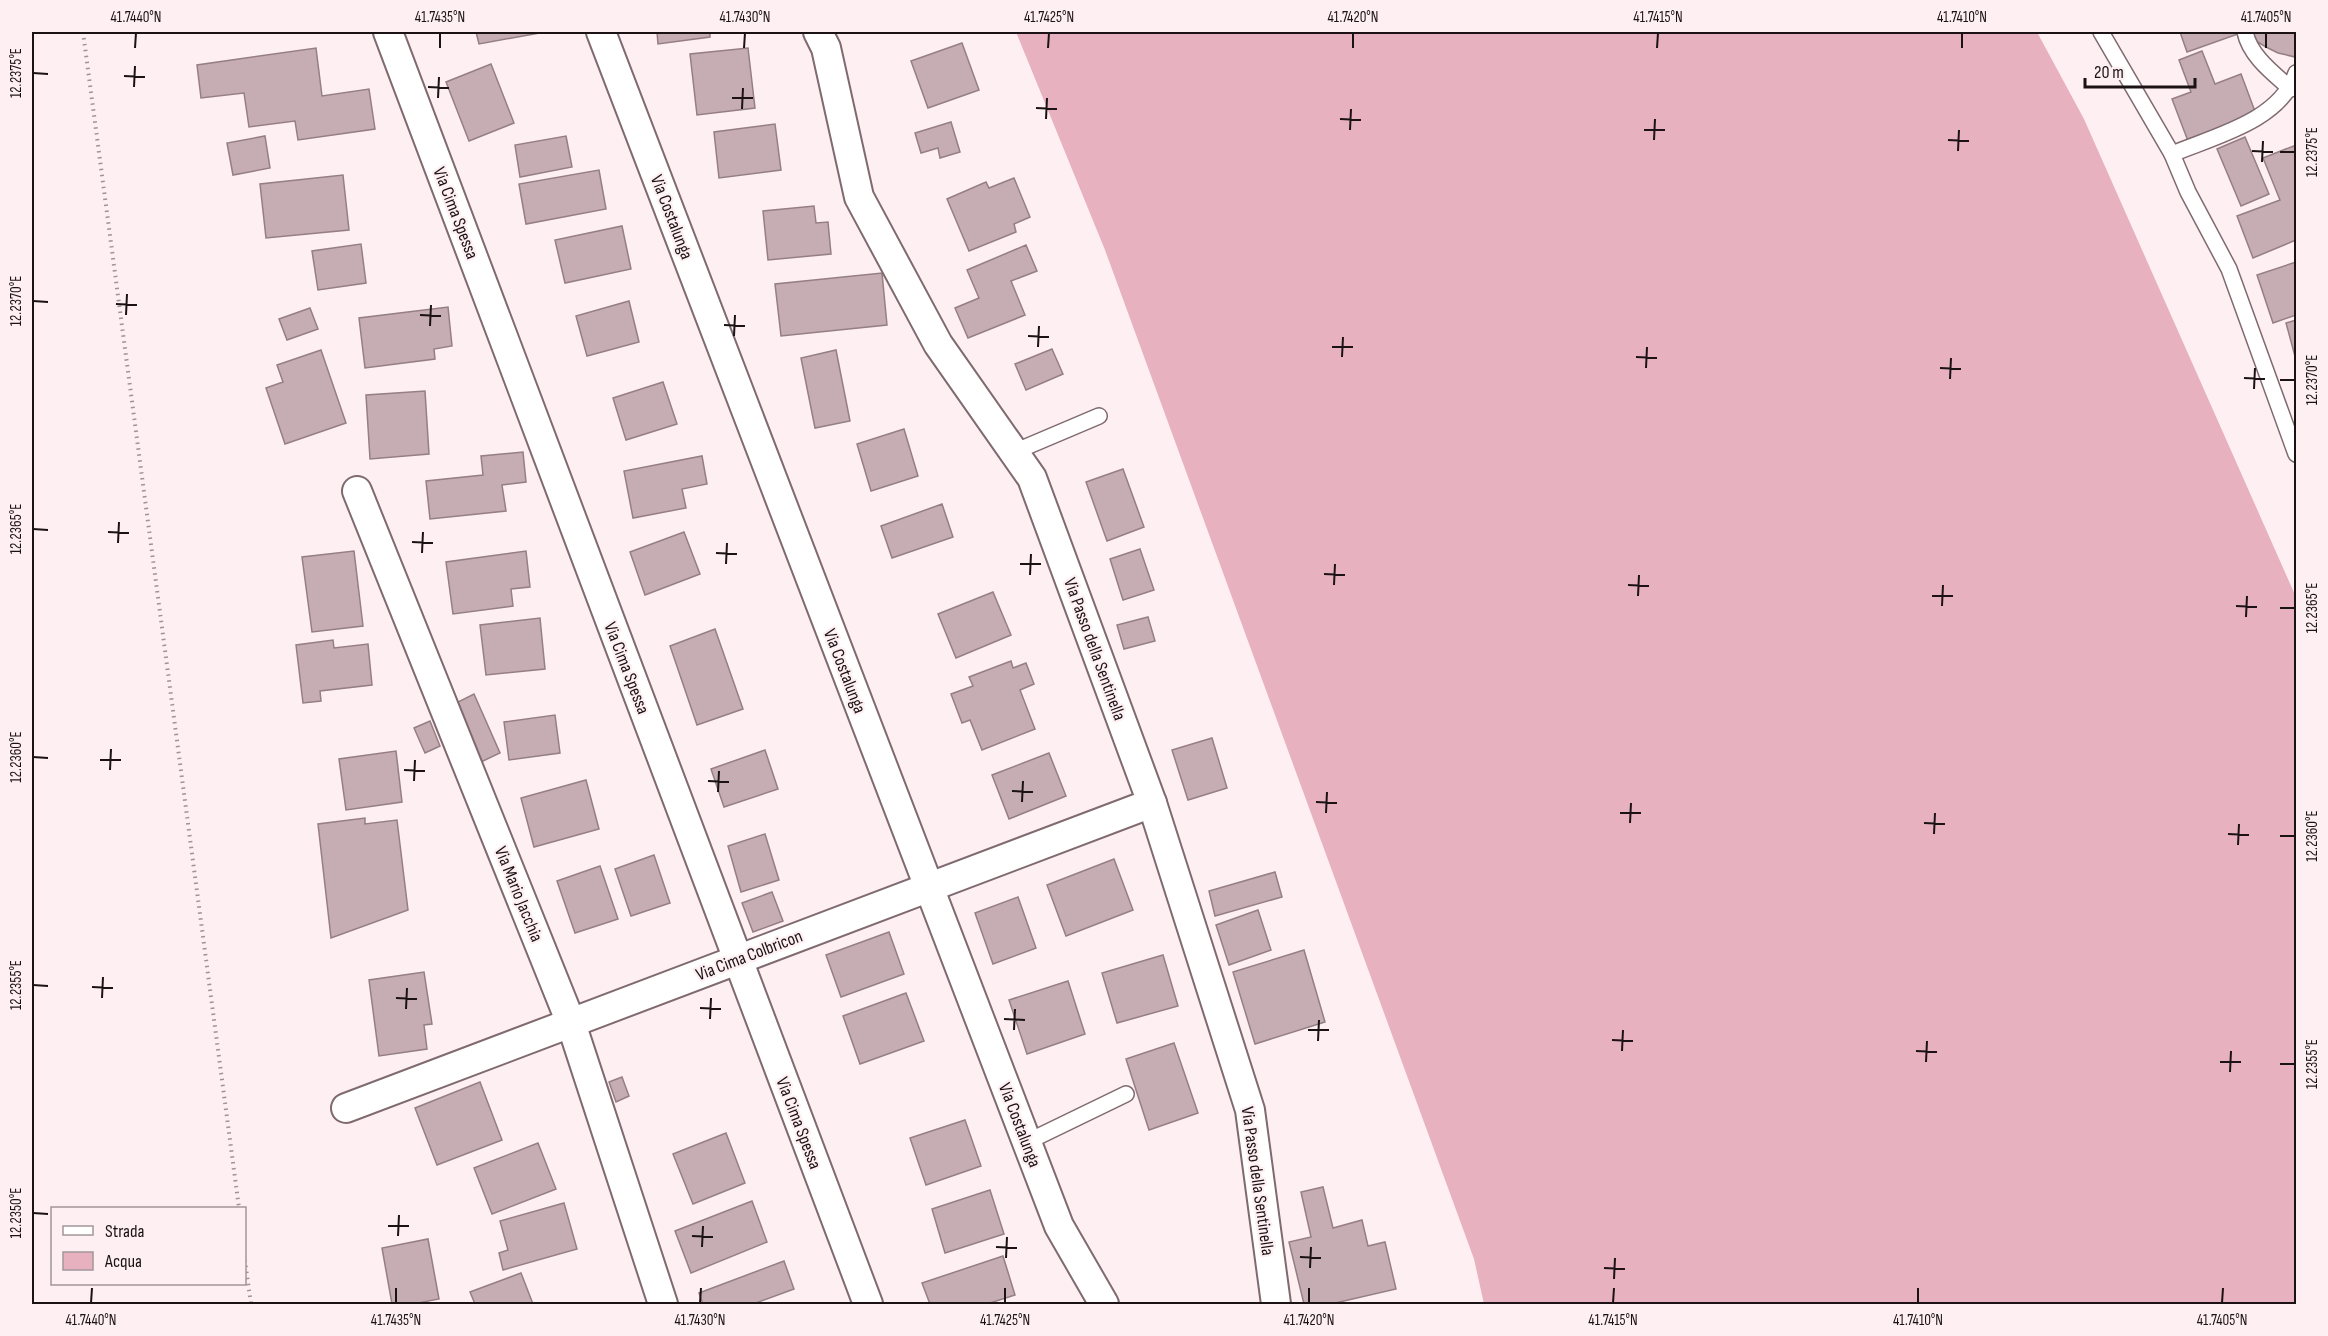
<svg xmlns="http://www.w3.org/2000/svg" width="2328" height="1336" font-family="'Sofia Sans Condensed',sans-serif">
  <style>
    .water { fill: #e8b1c0 }
    .building { fill: #c5adb3; stroke: #957f84; stroke-width: 1.5 }
    .lines { fill: none; stroke-linecap: round; stroke-linejoin: round }
    .service-casing { stroke: #7f6a6f; stroke-width: 18 }
    .minor-casing { stroke: #7f6a6f; stroke-width: 32 }
    .path { stroke: #9f9396; stroke-width: 4; stroke-dasharray: 1.5 4.5; stroke-linecap: butt }
    .service { stroke: #fff; stroke-width: 15 }
    .minor { stroke: #fff; stroke-width: 28 }
    .ticks { fill: none; stroke: #1a1214; stroke-width: 2 }
    .labels { text-anchor: middle; stroke-width: 4.5; stroke-linejoin: round; paint-order: stroke }
    .street-label { font-size: 18px; fill: #1a1214; stroke: #feeff3 }
    .neatline { fill: none; stroke: #1a1214; stroke-width: 2 }
    .ticks-label { font-size: 15px; text-anchor: middle; fill: #1a1214 }
  </style>
  <rect width="100%" height="100%" fill="#feeff3"/>
  <!-- water -->
  <path class="water" d="M1016 32H2037L2084 119 2296 597V1304H1484L1474 1259 1105 250Z"/>
  <!-- building -->
  <g class="building">
    <path d="M476 32H539V33L479 44Z"/>
    <path d="M657 32H710V37L658 44Z"/>
    <path d="M2180 32H2238V34L2187 52Z"/>
    <path d="M2251 32H2296L2295 57 2278 53 2266 47 2256 41Z"/>
    <path d="M962 43 979 90 928 108 911 61Z"/>
    <path d="M316 48 322 96 369 89 375 129 298 140 295 121 249 127 244 93 201 98 197 65Z"/>
    <path d="M748 48 755 108 697 115 690 54Z"/>
    <path d="M2202 51 2215 84 2241 74 2256 114 2188 141 2172 99 2191 92 2179 60Z"/>
    <path d="M491 64 514 123 469 141 446 82Z"/>
    <path d="M951 122 960 152 940 158 938 148 921 153 915 133Z"/>
    <path d="M775 124 781 170 719 178 714 132Z"/>
    <path d="M265 136 270 168 233 175 227 143Z"/>
    <path d="M566 136 572 167 520 177 515 145Z"/>
    <path d="M2245 137 2269 194 2241 206 2217 149Z"/>
    <path d="M2296 145V240L2253 258 2237 216 2280 200 2263 158Z"/>
    <path d="M599 170 606 209 526 224 519 184Z"/>
    <path d="M343 175 349 230 266 238 260 184Z"/>
    <path d="M1014 178 1030 217 1014 224 1016 232 969 251 947 199 986 182 989 188Z"/>
    <path d="M814 206 816 223 828 222 831 254 768 260 763 211Z"/>
    <path d="M622 226 631 269 565 283 555 240Z"/>
    <path d="M361 244 366 283 318 290 312 251Z"/>
    <path d="M1026 245 1037 271 1011 281 1025 315 968 338 955 308 979 298 967 270Z"/>
    <path d="M2296 262V315L2273 323 2257 275Z"/>
    <path d="M882 273 887 325 781 336 775 284Z"/>
    <path d="M629 301 639 342 587 356 576 316Z"/>
    <path d="M448 307 452 346 434 349 435 359 365 368 359 318Z"/>
    <path d="M310 308 318 329 287 340 279 319Z"/>
    <path d="M2296 320V360L2286 323Z"/>
    <path d="M1052 349 1063 374 1026 390 1015 364Z"/>
    <path d="M321 350 346 423 285 444 266 388 283 382 277 365Z"/>
    <path d="M836 350 850 421 815 428 801 358Z"/>
    <path d="M663 382 677 424 626 440 613 398Z"/>
    <path d="M425 391 429 454 370 459 366 395Z"/>
    <path d="M904 429 918 476 871 491 857 444Z"/>
    <path d="M523 452 526 482 502 485 506 511 430 519 426 481 483 475 481 456Z"/>
    <path d="M702 456 707 484 682 489 686 508 633 518 624 471Z"/>
    <path d="M1123 469 1144 527 1107 541 1086 482Z"/>
    <path d="M942 504 953 537 892 558 881 526Z"/>
    <path d="M684 532 700 574 645 595 630 552Z"/>
    <path d="M1140 549 1154 590 1123 600 1110 559Z"/>
    <path d="M354 551 363 626 312 632 302 557Z"/>
    <path d="M526 551 530 587 511 589 513 606 453 614 446 562Z"/>
    <path d="M993 592 1011 635 956 658 938 614Z"/>
    <path d="M1148 617 1155 641 1124 649 1117 625Z"/>
    <path d="M540 618 545 669 486 675 480 625Z"/>
    <path d="M715 629 743 709 697 725 670 646Z"/>
    <path d="M333 640 334 648 368 644 372 685 320 691 321 701 303 703 296 645Z"/>
    <path d="M1011 661 1013 668 1026 663 1034 684 1020 690 1035 729 982 750 970 720 962 723 951 694 973 686 969 677Z"/>
    <path d="M474 694 500 753 481 762 454 704Z"/>
    <path d="M555 715 560 753 509 760 504 722Z"/>
    <path d="M430 721 440 746 425 753 414 728Z"/>
    <path d="M1212 738 1227 788 1188 800 1172 750Z"/>
    <path d="M765 750 778 789 724 807 711 769Z"/>
    <path d="M396 751 402 802 346 810 339 759Z"/>
    <path d="M1049 753 1066 796 1009 819 992 775Z"/>
    <path d="M586 780 599 829 534 847 521 798Z"/>
    <path d="M365 818V824L397 820 408 910 331 938 318 824Z"/>
    <path d="M765 834 779 880 741 892 728 846Z"/>
    <path d="M654 855 670 903 631 916 615 869Z"/>
    <path d="M1114 859 1133 910 1066 936 1047 885Z"/>
    <path d="M600 866 618 919 575 933 557 881Z"/>
    <path d="M1275 872 1282 897 1215 916 1209 891Z"/>
    <path d="M772 892 783 921 753 932 742 903Z"/>
    <path d="M1018 897 1036 948 993 964 975 913Z"/>
    <path d="M1258 910 1271 950 1229 965 1216 925Z"/>
    <path d="M889 932 904 974 841 997 826 955Z"/>
    <path d="M1304 950 1325 1022 1255 1044 1233 972Z"/>
    <path d="M1163 955 1178 1006 1117 1023 1102 973Z"/>
    <path d="M424 972 432 1024 424 1025 427 1049 379 1056 369 980Z"/>
    <path d="M1068 981 1085 1034 1027 1054 1009 1000Z"/>
    <path d="M906 993 924 1041 860 1064 843 1016Z"/>
    <path d="M1174 1043 1198 1113 1149 1130 1126 1059Z"/>
    <path d="M622 1077 629 1096 616 1102 609 1082Z"/>
    <path d="M480 1082 502 1140 437 1165 415 1108Z"/>
    <path d="M965 1120 981 1166 926 1185 910 1138Z"/>
    <path d="M726 1133 745 1183 693 1204 673 1154Z"/>
    <path d="M538 1143 556 1189 492 1214 474 1168Z"/>
    <path d="M1323 1187 1333 1228 1362 1220 1368 1246 1385 1242 1396 1289 1331 1304H1304L1289 1242 1311 1237 1301 1192Z"/>
    <path d="M990 1190 1004 1234 945 1253 932 1209Z"/>
    <path d="M752 1201 767 1242 691 1273 675 1231Z"/>
    <path d="M564 1203 577 1249 503 1270 499 1253 508 1250 500 1221Z"/>
    <path d="M428 1239 439 1299 413 1304H392L382 1248Z"/>
    <path d="M1003 1256 1015 1295 987 1304H930L922 1283Z"/>
    <path d="M784 1261 794 1289 753 1304H703L699 1293Z"/>
    <path d="M521 1273 533 1304H475L470 1292Z"/>
  </g>
  <g class="lines">
    <defs>
      <g id="service">
        <path d="M2101 32 2172 154 2188 192 2229 269 2296 454"/>
        <path d="M2245 32C2250 56 2273 73 2291 89"/>
        <path d="M2172 154C2215 136 2280 121 2296 73"/>
        <path d="M1014 452 1099 416"/>
        <path d="M1027 1142 1126 1094"/>
      </g>
      <g id="minor">
        <path d="M388 32 868 1304"/>
        <path d="M601 32 1059 1226 1104 1304"/>
        <path d="M818 32 826 48 859 197 938 344 1032 478 1152 803 1250 1110 1276 1304"/>
        <path d="M357 491 571 1023 663 1304"/>
        <path d="M346 1108 1152 803"/>
      </g>
    </defs>
    <!-- service casing -->
    <use href="#service" class="service-casing"/>
    <!-- minor casing -->
    <use href="#minor" class="minor-casing"/>
    <!-- path -->
    <g class="path">
      <path d="M83 32 239 1208"/>
      <path d="M244 1254 251 1304"/>
    </g>
    <!-- service -->
    <use href="#service" class="service"/>
    <!-- minor -->
    <use href="#minor" class="minor"/>
  </g>
  <!-- ticks -->
  <path class="ticks" d="M135 48 136 33M440 48V33M744 48 745 33M1048 48 1049 33M1353 48V33M1657 48 1658 33M1962 48V33M2266 48V33M33 73 48 74M124 76 145 77M134 87 135 66M428 87 449 88M438 98 439 77M732 98H753M1036 108 1057 109M742 109 743 88M1046 119 1047 98M1340 119 1361 120M1350 130 1351 109M1644 130H1665M1654 140 1655 119M1948 140 1969 141M1958 151 1959 130M2252 151 2273 152M2280 152H2295M2262 162 2263 141M33 301 48 302M116 304 137 305M126 315 127 294M420 315 441 316M724 325 745 326M430 326 431 305M734 336 735 315M1028 336 1049 337M1038 347 1039 326M1332 347H1353M1342 357 1343 337M1636 357 1657 358M1646 368 1647 347M1940 368 1961 369M2244 378 2265 379M1950 379 1951 358M2280 380H2295M2254 389 2255 368M33 529 48 530M108 532 129 533M412 542 433 543M118 543 119 522M422 553 423 532M716 553 737 554M726 564 727 543M1020 564H1041M1324 574 1345 575M1030 575 1031 554M1334 585 1335 564M1628 585 1649 586M1638 596 1639 575M1932 596H1953M1942 606 1943 585M2236 606 2257 607M2280 608H2295M2246 617 2247 596M33 757 48 758M100 760H121M110 770 111 749M404 770 425 771M414 781 415 760M708 781 729 782M1012 791 1033 792M718 792 719 771M1022 802 1023 781M1316 802 1337 803M1326 813 1327 792M1620 813H1641M1630 823 1631 803M1924 823 1945 824M1934 834 1935 813M2228 834 2249 835M2280 836H2295M2238 845 2239 824M33 985 48 986M92 987 113 988M102 998 103 977M396 998 417 999M700 1008 721 1009M406 1009 407 988M710 1019 711 998M1004 1019 1025 1020M1014 1030 1015 1009M1308 1030H1329M1612 1040 1633 1041M1318 1041 1319 1020M1622 1051 1623 1030M1916 1051 1937 1052M1926 1062 1927 1041M2220 1062H2241M2280 1064H2295M2230 1072 2231 1051M33 1213 48 1214M388 1226H409M398 1236 399 1215M692 1236 713 1237M702 1247 703 1226M996 1247 1017 1248M1300 1257 1321 1258M1006 1258 1007 1237M1310 1268 1311 1247M1604 1268 1625 1269M1614 1279 1615 1258M91 1303 92 1288M396 1303V1288M700 1303 701 1288M1005 1303V1288M1309 1303V1288M1613 1303 1614 1288M1918 1303V1288M2222 1303 2223 1288"/>
  <g class="labels">
    <!-- street labels -->
    <g class="street-label">
      <text transform="translate(456 213) rotate(69)" y="6">Via Cima Spessa</text>
      <text transform="translate(672 217) rotate(69)" y="6">Via Costalunga</text>
      <text transform="translate(1095 649) rotate(70)" y="6">Via Passo della Sentinella</text>
      <text transform="translate(627 668) rotate(69)" y="6">Via Cima Spessa</text>
      <text transform="translate(845 671) rotate(69)" y="6">Via Costalunga</text>
      <text transform="translate(519 894) rotate(68)" y="6">Via Mario Jacchia</text>
      <text transform="translate(749 955) rotate(-21)" y="6">Via Cima Colbricon</text>
      <text transform="translate(799 1123) rotate(69)" y="6">Via Cima Spessa</text>
      <text transform="translate(1020 1125) rotate(69)" y="6">Via Costalunga</text>
      <text transform="translate(1258 1181) rotate(82)" y="6">Via Passo della Sentinella</text>
    </g>
  </g>
  <!-- border -->
  <rect width="2328" height="1336" fill="none" stroke="#feeff3" stroke-width="66"/>
  <!-- legend -->
  <rect x="51" y="1207" width="195" height="78" fill="#feeff3" stroke="#a3979a" stroke-width="1.5"/>
  <rect x="63" y="1226" width="30" height="9" fill="#ffffff" stroke="#a3979a" stroke-width="1.5"/>
  <text x="105" y="1237" font-size="18" fill="#1a1214">Strada</text>
  <rect x="63" y="1252" width="30" height="18" fill="#e8b1c0" stroke="#a3979a" stroke-width="1.5"/>
  <text x="105" y="1267" font-size="18" fill="#1a1214">Acqua</text>
  <!-- scale -->
  <path d="M2085 78v9h110v-9" fill="none" stroke="#1a1214" stroke-width="3"/>
  <text x="2094" y="78" font-size="18" fill="#1a1214" stroke="#feeff3" stroke-width="4.5" paint-order="stroke">20 m</text>
  <rect x="33" y="33" width="2262" height="1270" class="neatline"/>
  <g class="ticks-label">
    <text x="136" y="22">41.7440°N</text>
    <text x="440" y="22">41.7435°N</text>
    <text x="745" y="22">41.7430°N</text>
    <text x="1049" y="22">41.7425°N</text>
    <text x="1353" y="22">41.7420°N</text>
    <text x="1658" y="22">41.7415°N</text>
    <text x="1962" y="22">41.7410°N</text>
    <text x="2266" y="22">41.7405°N</text>
    <text transform="translate(16 73) rotate(-90)" y="5">12.2375°E</text>
    <text transform="translate(2312 152) rotate(-90)" y="5">12.2375°E</text>
    <text transform="translate(16 301) rotate(-90)" y="5">12.2370°E</text>
    <text transform="translate(2312 380) rotate(-90)" y="5">12.2370°E</text>
    <text transform="translate(16 529) rotate(-90)" y="5">12.2365°E</text>
    <text transform="translate(2312 608) rotate(-90)" y="5">12.2365°E</text>
    <text transform="translate(16 757) rotate(-90)" y="5">12.2360°E</text>
    <text transform="translate(2312 836) rotate(-90)" y="5">12.2360°E</text>
    <text transform="translate(16 985) rotate(-90)" y="5">12.2355°E</text>
    <text transform="translate(2312 1064) rotate(-90)" y="5">12.2355°E</text>
    <text transform="translate(16 1213) rotate(-90)" y="5">12.2350°E</text>
    <text x="91" y="1325">41.7440°N</text>
    <text x="396" y="1325">41.7435°N</text>
    <text x="700" y="1325">41.7430°N</text>
    <text x="1005" y="1325">41.7425°N</text>
    <text x="1309" y="1325">41.7420°N</text>
    <text x="1613" y="1325">41.7415°N</text>
    <text x="1918" y="1325">41.7410°N</text>
    <text x="2222" y="1325">41.7405°N</text>
  </g>
</svg>
